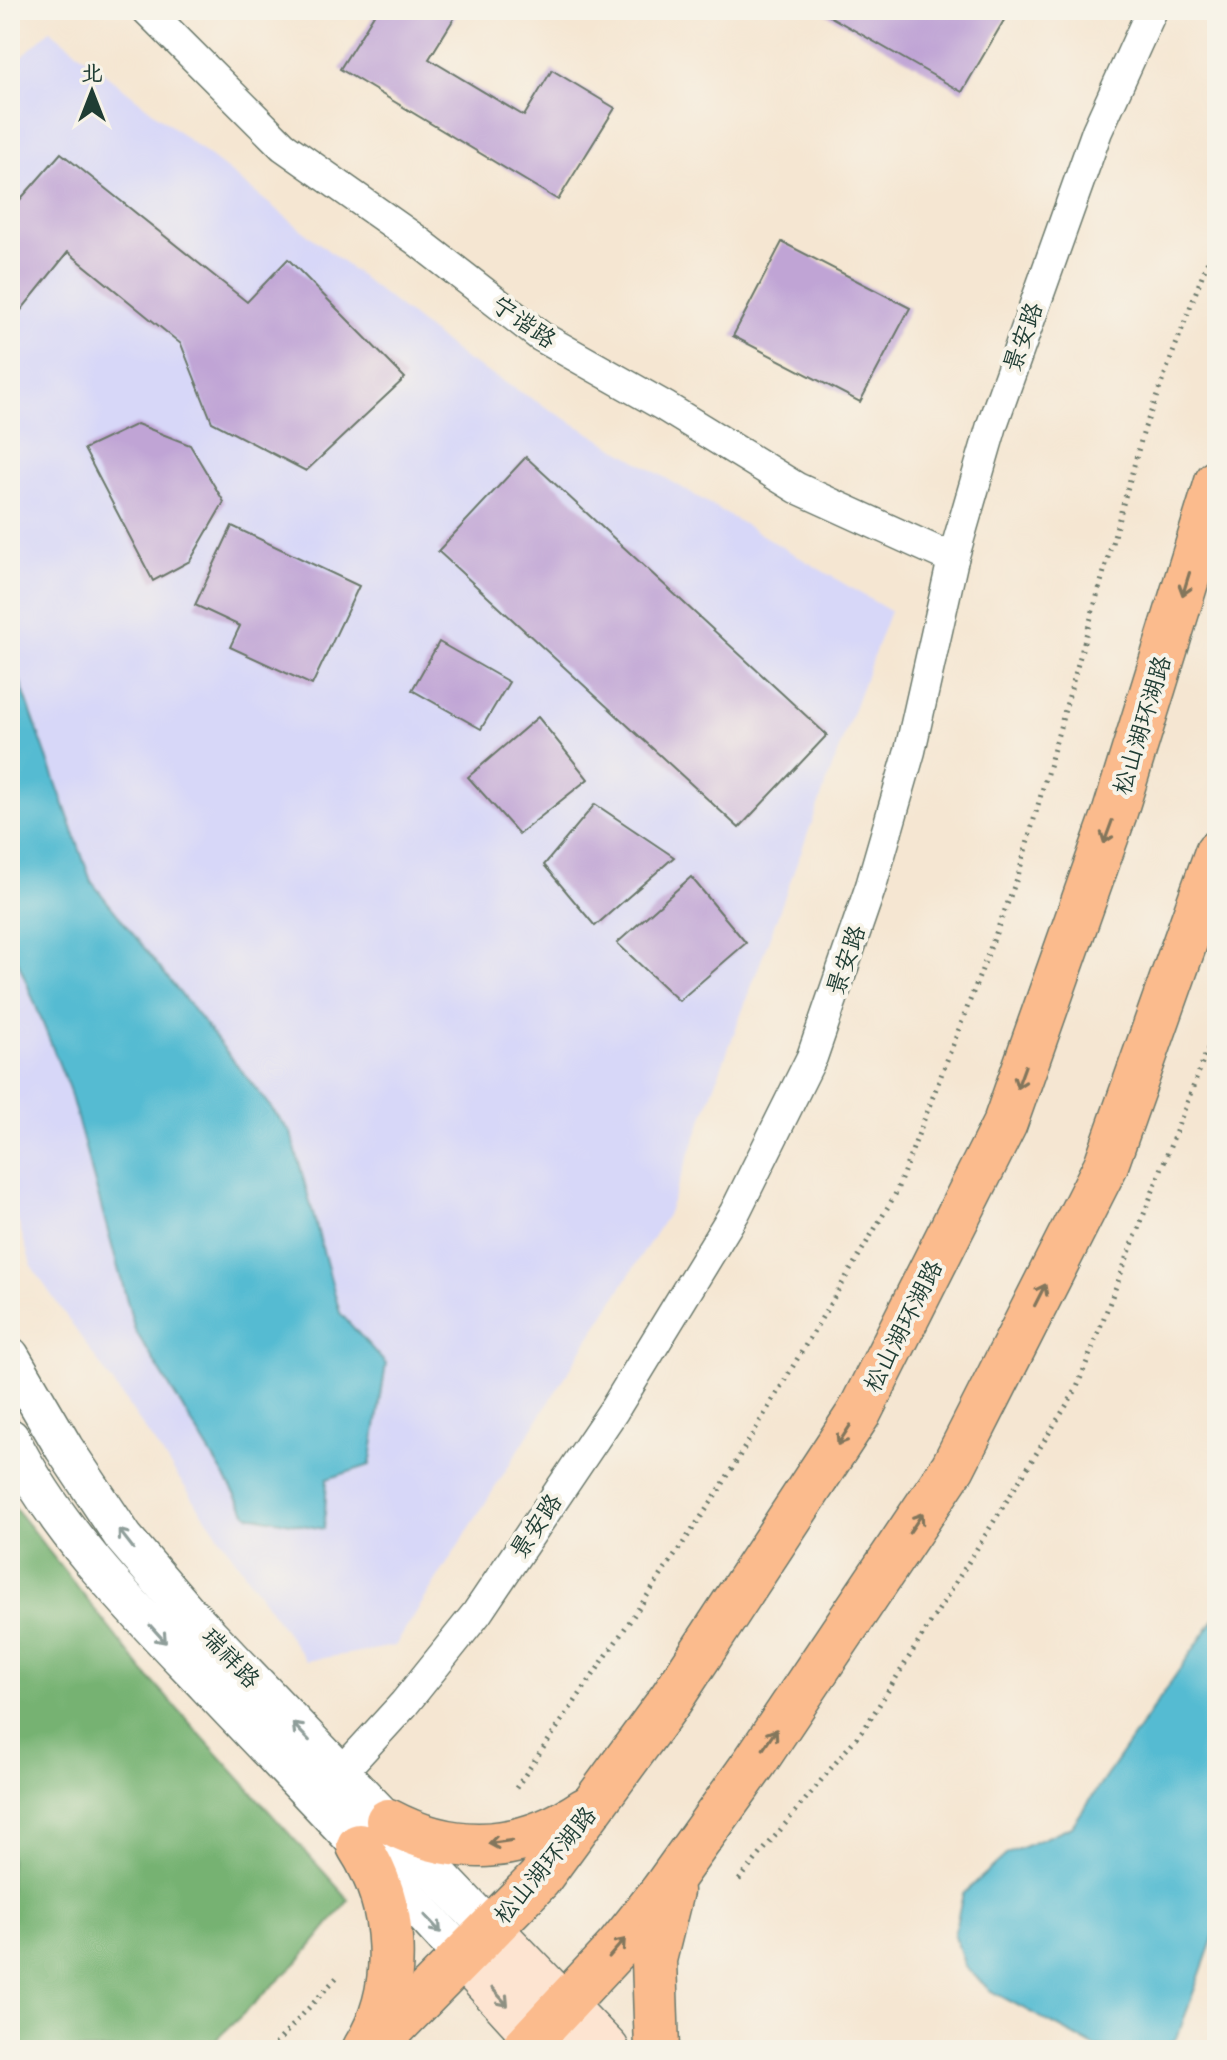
<svg xmlns="http://www.w3.org/2000/svg" width="1227" height="2060" font-family="Dekko,'LXGW WenKai TC',sans-serif">
  <style>
    .built { fill: #d7d7f8 }
    .forest { fill: #76b272; stroke: #4a7853; stroke-width: 2 }
    .water { fill: #55bbd2; stroke: #3a7c83; stroke-width: 2 }
    .building { fill: #c0a4d5 }
    .lines { fill: none; stroke-linecap: round; stroke-linejoin: round }
    .minor-casing { stroke: #6a786b; stroke-width: 33 }
    .tertiary-casing { stroke: #6a786b; stroke-width: 41 }
    .secondary-casing { stroke: #6a786b; stroke-width: 47 }
    .primary-casing { stroke: #6a786b; stroke-width: 47 }
    .path { stroke: #6a786b; stroke-width: 5; stroke-dasharray: 2 6; stroke-linecap: butt }
    .minor { stroke: #fff; stroke-width: 30 }
    .tertiary { stroke: #fff; stroke-width: 38 }
    .secondary { stroke: #fde4d1; stroke-width: 44 }
    .primary { stroke: #fbbb8d; stroke-width: 44 }
    .oneway { stroke: #82765c }
    .oneway2 { stroke: #8f9e9a }
    .oneway3 { stroke: #8e9082 }
    .labels { text-anchor: middle; stroke-width: 8; stroke-linejoin: round; paint-order: stroke }
    .street-label { font-size: 24px; fill: #1f3d34; stroke: #f7f3e8 }
  </style>
  <rect width="100%" height="100%" fill="#f7f3e8"/>
  <filter id="ink" filterUnits="userSpaceOnUse"><feTurbulence type="fractalNoise" baseFrequency=".0125" numOctaves="2"/><feDisplacementMap in="SourceGraphic" scale="16" xChannelSelector="R" yChannelSelector="G"/><feConvolveMatrix kernelMatrix="1 2 1 2 8 2 1 2 1" color-interpolation-filters="sRGB"/></filter>
  <filter id="wash" filterUnits="userSpaceOnUse"><feTurbulence type="fractalNoise" baseFrequency=".006" numOctaves="4" result="noise"/><feDisplacementMap in="SourceGraphic" scale="32" xChannelSelector="R" yChannelSelector="G"/><feGaussianBlur stdDeviation="1.8" result="paint"/><feColorMatrix in="noise" values="0 0 0 0 0 0 0 0 0 0 0 0 0 0 0 0 0 1.4 0 .05"/><feComposite in="paint" operator="in"/></filter>
  <g filter="url(#wash)">
    <rect width="100%" height="100%" fill="#f5e6d2"/>
    <!-- built -->
    <path class="built" d="M50 30 465 359 890 611 667 1215 395 1646 306 1661 32 1267 10 1195V68Z"/>
    <!-- forest -->
    <path class="forest" d="M10 1502 144 1672 349 1900 298 1962 205 2050H10Z"/>
    <!-- water -->
    <g class="water">
      <path d="M10 653 91 881 291 1133 340 1313 386 1364 370 1465 327 1479 324 1529 248 1515 135 1330 69 1089 10 941Z"/>
      <path d="M1217 1615V1927L1177 2038 1161 2050 1096 2047 991 1991 965 1967 954 1933 963 1894 1007 1854 1072 1826Z"/>
    </g>
    <g id="blocks">
      <!-- building -->
      <g class="building">
        <path d="M377 10 458 12 429 59 524 116 552 70 615 108 558 200 340 69Z"/>
        <path d="M819 10H1010L962 92Z"/>
        <path d="M61 153 247 302 288 259 405 378 306 471 212 422 181 344 68 252 10 324V211Z"/>
        <path d="M782 242 910 308 860 402 733 336Z"/>
        <path d="M137 424 190 445 224 502 190 561 153 581 84 449Z"/>
        <path d="M526 457 827 735 739 828 438 551Z"/>
        <path d="M232 526 359 586 312 685 230 647 240 626 195 605Z"/>
        <path d="M439 642 509 682 481 729 412 690Z"/>
        <path d="M538 717 588 779 519 834 468 777Z"/>
        <path d="M595 804 674 857 595 926 544 865Z"/>
        <path d="M691 877 746 943 679 1001 617 943Z"/>
      </g>
    </g>
  </g>
  <g filter="url(#ink)">
    <use href="#blocks" fill-opacity="0" stroke="#6a786b" stroke-width="2"/>
    <g class="lines">
      <defs>
        <g id="minor">
          <path d="M147 10 283 146 415 239 540 336 664 406 797 488 953 559"/>
          <path d="M328 1787 404 1704 477 1613 614 1410 735 1212 812 1057 871 886 910 751 953 559 992 425 1097 131 1152 10"/>
        </g>
        <g id="tertiary">
          <path d="M10 1356 64 1448 124 1538 188 1613 491 1930"/>
          <path d="M10 1438C56 1531 135 1610 206 1684 292 1775 380 1865 464 1958"/>
        </g>
        <g id="secondary">
          <path d="M491 1930 607 2050"/>
          <path d="M464 1958 548 2050"/>
        </g>
        <g id="primary">
          <path d="M388 1821C454 1856 521 1853 585 1810"/>
          <path d="M359 1846C397 1904 403 1988 365 2048"/>
          <path d="M371 2050 539 1879 671 1699 859 1413 1005 1123 1114 815 1217 482"/>
          <path d="M522 2050 619 1946 662 1892 755 1762 953 1467 1106 1165 1217 852"/>
          <path d="M657 2050 654 1960 671 1891"/>
        </g>
      </defs>
      <!-- minor casing -->
      <use href="#minor" class="minor-casing"/>
      <!-- tertiary casing -->
      <use href="#tertiary" class="tertiary-casing"/>
      <!-- secondary casing -->
      <use href="#secondary" class="secondary-casing"/>
      <!-- primary casing -->
      <use href="#primary" class="primary-casing"/>
      <!-- path -->
      <g class="path">
        <path d="M516 1788 718 1492 895 1195 1018 876 1144 430 1217 236"/>
        <path d="M739 1880 866 1726 1076 1390 1217 1025"/>
        <path d="M270 2050 338 1976"/>
      </g>
      <!-- minor -->
      <use href="#minor" class="minor"/>
      <!-- tertiary -->
      <use href="#tertiary" class="tertiary"/>
      <!-- secondary -->
      <use href="#secondary" class="secondary"/>
      <!-- primary -->
      <use href="#primary" class="primary"/>
    </g>
    <!-- one-way arrows -->
    <defs><path id="oneway-shaft" d="M-6 0H5M1.5-3L5.5 0L1.5 3" fill="none" stroke-width="1.6" stroke-linecap="round" stroke-linejoin="round" transform="scale(2)"/></defs>
    <g class="oneway">
      <use href="#oneway-shaft" transform="translate(1186 584) rotate(107)"/>
      <use href="#oneway-shaft" transform="translate(1108 832) rotate(110)"/>
      <use href="#oneway-shaft" transform="translate(1021 1077) rotate(110)"/>
      <use href="#oneway-shaft" transform="translate(1040 1295) rotate(-63)"/>
      <use href="#oneway-shaft" transform="translate(844 1435) rotate(123)"/>
      <use href="#oneway-shaft" transform="translate(916 1523) rotate(-56)"/>
      <use href="#oneway-shaft" transform="translate(770 1739) rotate(-56)"/>
      <use href="#oneway-shaft" transform="translate(500 1842) rotate(172)"/>
      <use href="#oneway-shaft" transform="translate(617 1948) rotate(-49)"/>
    </g>
    <g class="oneway2">
      <use href="#oneway-shaft" transform="translate(126 1539) rotate(-128)"/>
      <use href="#oneway-shaft" transform="translate(158 1634) rotate(48)"/>
      <use href="#oneway-shaft" transform="translate(301 1732) rotate(-134)"/>
      <use href="#oneway-shaft" transform="translate(433 1924) rotate(48)"/>
    </g>
    <use class="oneway3" href="#oneway-shaft" transform="translate(500 1997) rotate(48)"/>
  </g>
  <g class="labels">
    <!-- street labels -->
    <g class="street-label">
      <text transform="translate(524 322) rotate(35)" y="8">宁谐路</text>
      <text transform="translate(1023 337) rotate(-70)" y="8">景安路</text>
      <text transform="translate(1142 725) rotate(-73)" y="8">松山湖环湖路</text>
      <text transform="translate(846 960) rotate(-71)" y="8">景安路</text>
      <text transform="translate(903 1326) rotate(-63)" y="8">松山湖环湖路</text>
      <text transform="translate(536 1526) rotate(-56)" y="8">景安路</text>
      <text transform="translate(231 1658) rotate(47)" y="8">瑞祥路</text>
      <text transform="translate(545 1865) rotate(-50)" y="8">松山湖环湖路</text>
    </g>
  </g>
  <!-- margin -->
  <rect width="1227" height="2060" fill="none" stroke="#f7f3e8" stroke-width="40"/>
  <!-- north arrow -->
  <g transform="translate(92 92)" stroke="#f7f3e8" stroke-width="6" paint-order="stroke">
  <path d="M0-6L14 30L0 20L-14 30Z" fill="#1f3d34"/>
  <text y="-12" font-size="22" font-weight="bold" text-anchor="middle" fill="#1f3d34">北</text>
  </g>
</svg>
